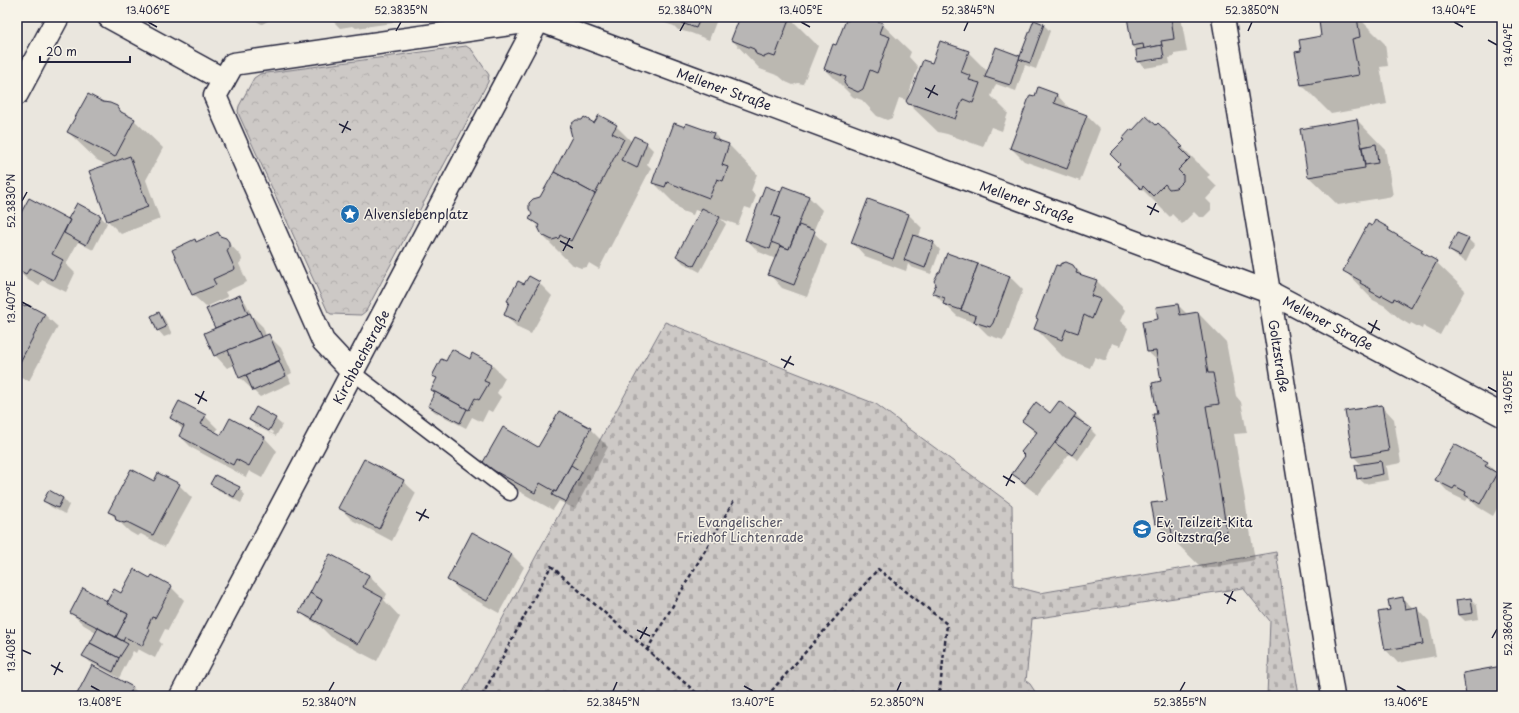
<svg xmlns="http://www.w3.org/2000/svg" width="1519" height="713" font-family="'Playpen Sans',sans-serif">
  <style>
    .cemetery { fill: url(#cemetery-stones); stroke: #787680 }
    .park { fill: url(#park-crowns); stroke: #787680 }
    .shadow { fill: #0003; fill-rule: evenodd }
    .building { fill: #b8b6b5; stroke: #22223b }
    .lines { fill: none; stroke-linecap: round; stroke-linejoin: round }
    .service-casing { stroke: #22223b; stroke-width: 17 }
    .minor-casing { stroke: #22223b; stroke-width: 25 }
    .path { stroke: #22223b; stroke-width: 2.5; stroke-dasharray: 4 3; stroke-linecap: butt }
    .service { stroke: #f7f3e8; stroke-width: 14 }
    .minor { stroke: #f7f3e8; stroke-width: 22 }
    .ticks { fill: none; stroke: #22223b; stroke-width: 1.5 }
    .labels { text-anchor: middle; stroke-width: 3; stroke-linejoin: round; paint-order: stroke }
    .street-label { font-size: 13px; fill: #22223b; stroke: #f7f3e8 }
    .poi-label { font-size: 13px; fill: #22223b; stroke: #f7f3e8; text-anchor: start }
    .park-label { font-size: 13px; fill: #555465; stroke: #f7f3e8 }
    .neatline { fill: none; stroke: #22223b; stroke-width: 1.5 }
    .ticks-label { font-size: 10px; text-anchor: middle; fill: #22223b }
  </style>
  <defs>
    <pattern id="cemetery-stones" width="16" height="16" patternUnits="userSpaceOnUse"><rect width="16" height="16" fill="#cdc9c6"/><path d="M2 7V4a2 2 0 0 1 4 0v3zM10 15v-3a2 2 0 0 1 4 0v3z" fill="#b0acab"/></pattern>
    <pattern id="park-crowns" width="20" height="18" patternUnits="userSpaceOnUse"><rect width="20" height="18" fill="#cdc9c6"/><path d="M2 6a3 3 0 1 1 6 0M12 15a3 3 0 1 1 6 0" fill="none" stroke="#b0acab"/></pattern>
  </defs>
  <rect width="100%" height="100%" fill="#eae6de"/>
  <filter id="ink" filterUnits="userSpaceOnUse"><feTurbulence type="fractalNoise" baseFrequency=".025" numOctaves="2"/><feDisplacementMap in="SourceGraphic" scale="8" xChannelSelector="R" yChannelSelector="G"/><feConvolveMatrix kernelMatrix="1 2 1 2 8 2 1 2 1" color-interpolation-filters="sRGB"/></filter>
  <g filter="url(#ink)">
    <!-- cemetery -->
    <path class="cemetery" d="M665 322 876 404 1012 505 1013 586 1040 593 1276 552 1299 696H1267L1270 621 1243 588 1032 619 1026 681 1030 684 1038 696H461L542 545Z"/>
    <!-- park -->
    <path class="park" d="M466 46 472 50 489 75 488 82 366 311 361 315 331 314 328 312 239 115 238 111 239 106 254 78 260 74Z"/>
    <!-- shadow -->
    <g class="shadow">
      <path d="M248 17H270L268 21 262 24Z"/>
      <path d="M329 17H407L408 19 393 20V23L356 28 353 26 340 28Z"/>
      <path d="M655 17H718L709 40 691 33 678 30 674 26 659 21Z"/>
      <path d="M741 17H789L818 46 803 84 798 83 793 85 786 82 779 76 760 69 732 40Z"/>
      <path d="M851 17H859L882 24 911 52 909 57 918 67 907 99 933 64 968 52 988 72 996 48 1021 57 1034 21 1044 25 1050 31 1036 69 1025 65 1016 91 996 84 991 96 1008 113 1002 131 991 127 983 147 947 134 938 132 909 104 907 99 906 100 899 98 892 118 887 120 877 116 862 100 853 97 825 69Z"/>
      <path d="M1128 17H1181L1187 52 1174 54V57L1169 58 1170 64 1145 68 1138 61V51L1132 46ZM1159 58 1160 60 1142 62V60Z"/>
      <path d="M1348 17H1358L1385 44 1388 66 1380 67 1387 104 1331 114 1302 85 1297 53 1302 51Z"/>
      <path d="M1057 95 1069 108V109L1087 116 1100 129 1080 181 1024 161 1011 148 1036 98Z"/>
      <path d="M103 103 117 107 123 114 134 120 163 148 146 180 160 219 121 234 108 221 90 172 107 165 97 160 68 132Z"/>
      <path d="M1357 120 1385 149 1393 196 1338 205 1309 177 1302 130Z"/>
      <path d="M594 124 616 126 632 142 646 143 653 150 647 164 651 168 599 269 589 263 587 267 581 268 571 264 542 235 539 227 531 219 541 198Z"/>
      <path d="M685 128 713 133 723 143 729 145 757 174 751 191 756 196 751 209 745 207 738 225 721 219 726 224 700 272 683 263 677 256 701 212 695 210 693 215 682 211 654 183Z"/>
      <path d="M1182 147 1210 175 1207 177 1217 187 1206 199 1211 204V210L1204 217H1199L1194 212 1182 224 1172 214 1170 217 1119 166Z"/>
      <path d="M784 187 809 197 822 210 813 232 827 245 807 297 782 288 770 275 776 259 759 252 746 239 781 193Z"/>
      <path d="M869 200 909 215 922 228 918 238 934 243 940 250 931 274 911 267 908 264 906 271 865 256 853 243Z"/>
      <path d="M77 205 101 217 107 223 93 250 78 242 66 264 75 273 66 292 42 280 39 286 28 280 17 270V222L69 221Z"/>
      <path d="M1372 227 1389 229 1396 236 1422 251 1429 258 1436 262 1465 290 1440 335 1423 326 1422 329 1411 323 1410 325 1400 319 1385 306 1373 300 1345 271Z"/>
      <path d="M218 233 222 238 225 239 241 256 242 260 239 264 247 282 225 292 228 297 206 307 193 295 195 240 197 243Z"/>
      <path d="M1468 239 1474 245 1466 262 1456 256 1449 250Z"/>
      <path d="M948 254 1010 277 1023 290 1006 336 1003 340 988 335 977 324 957 316 933 293Z"/>
      <path d="M1073 265 1084 277 1097 281 1125 310 1120 321 1128 328 1121 346 1112 343 1106 361 1095 357 1090 368 1064 358 1036 329 1060 268Z"/>
      <path d="M529 278 539 283 552 296 531 334 518 328 505 315Z"/>
      <path d="M240 296 246 303 252 316 263 327 266 336 268 335 281 348 292 373 288 375 291 383 260 397 240 378 235 365 227 368 215 355 217 329 207 310Z"/>
      <path d="M17 303 23 307 28 306 45 315 58 327 29 381 19 376 17 379Z"/>
      <path d="M1178 305 1188 315 1198 313 1226 342 1236 396 1241 402 1247 433 1234 434 1255 560 1203 569 1156 523 1168 502 1159 415 1162 382 1159 362 1148 352 1160 320Z"/>
      <path d="M159 313 165 320 172 334 164 337 158 330Z"/>
      <path d="M473 355 492 365 505 378 497 393 501 397 492 412 488 410 482 422 472 417 466 428 435 412 429 406 436 393 432 390 438 380 434 376 470 360Z"/>
      <path d="M1059 402 1076 415 1096 435 1078 460 1069 454 1038 495 1026 486 1013 473 1026 456 1036 434 1024 421 1051 414Z"/>
      <path d="M1382 406 1394 419 1401 463 1385 466 1387 468 1389 480 1365 484 1358 478 1362 465 1353 456Z"/>
      <path d="M205 416 218 429 215 433 222 437 231 420 265 438 277 451 262 478 249 471 246 477 192 448 180 436 183 430 171 417Z"/>
      <path d="M275 419 282 425 276 436 256 426 250 420ZM256 423 274 432 273 434 256 425Z"/>
      <path d="M590 429 608 447 575 509 559 501 553 510 502 482 484 464 539 448Z"/>
      <path d="M1487 463 1502 479V499L1493 516 1478 507 1468 498 1466 501 1449 493 1437 480Z"/>
      <path d="M403 481 416 493 392 541 352 520 340 508Z"/>
      <path d="M154 483 179 485 192 498 165 547 141 534 137 536 130 532 109 512Z"/>
      <path d="M212 484 239 488 245 495 241 503 218 490Z"/>
      <path d="M49 491 63 498 69 505 65 514 51 507 44 501Z"/>
      <path d="M511 554 524 567 499 613 461 592 448 579Z"/>
      <path d="M369 575 387 594 384 600 400 617 377 661 331 637 319 625 307 618 301 612Z"/>
      <path d="M151 580 171 587 184 600 168 630 165 629 159 641 162 644 155 658 138 649 136 653 133 651 119 678 90 662 84 656 96 632 84 625 71 613 84 589 108 602Z"/>
      <path d="M1402 598 1413 608H1417L1429 621 1436 656 1398 663 1386 650 1379 613 1391 611Z"/>
      <path d="M1471 599 1477 605 1479 619 1465 621 1459 615Z"/>
      <path d="M92 667 132 687 141 696H77Z"/>
    </g>
    <!-- building -->
    <g class="building">
      <path d="M664 17H701L696 28Z"/>
      <path d="M740 17H790L775 57 769 55 764 57 756 54 754 49 731 40Z"/>
      <path d="M850 17H861L865 19 867 17 883 23 879 33 890 37 877 73 870 70 863 89 858 92 847 87 844 83 846 77 824 69 833 44 836 45 846 20 848 21Z"/>
      <path d="M1127 17H1171L1174 39 1161 41 1162 45 1144 49 1143 44 1132 46Z"/>
      <path d="M1342 17H1357L1360 37 1352 39 1359 75 1301 85 1295 52 1301 51 1299 40 1321 36 1319 21Z"/>
      <path d="M1034 20 1044 24 1030 63 1019 59Z"/>
      <path d="M940 41 969 51 961 72 971 76 969 80 980 83 973 103 963 99 955 119 918 106 908 104 906 101 911 92 923 60 932 63Z"/>
      <path d="M1162 45 1164 58 1137 62 1136 50Z"/>
      <path d="M996 47 1020 56 1010 85 985 77Z"/>
      <path d="M1038 87 1057 94 1054 103 1087 115 1067 169 1010 148 1030 95 1035 96Z"/>
      <path d="M88 94 103 102 110 103 117 106 121 112 135 119 115 157 67 132Z"/>
      <path d="M599 115 617 125 612 133 624 139 595 194 554 172 572 137 570 129 571 124 576 120H582L584 117 594 123Z"/>
      <path d="M1146 116 1156 125 1158 123 1183 147 1180 148 1190 158 1178 170 1183 175V181L1176 188 1169 189 1165 184 1153 196 1143 186 1141 189 1117 166 1120 164 1110 154 1124 140 1122 139 1131 129 1133 130Z"/>
      <path d="M1357 119 1365 168 1308 177 1300 129Z"/>
      <path d="M674 123 685 127 686 123 714 133 712 138 729 144 722 165 728 167 723 181 717 179 709 198 667 182 665 187 652 183 654 177Z"/>
      <path d="M634 136 647 142 637 168 621 160Z"/>
      <path d="M1376 144 1378 163 1365 165 1362 147Z"/>
      <path d="M130 156 148 207 107 221 89 171Z"/>
      <path d="M554 172 595 194 571 241 560 235 559 238 552 240 542 235 538 227 539 225 529 219 532 214 529 209V203L533 199 540 197Z"/>
      <path d="M765 186 781 192 772 215 780 218 770 249 745 240Z"/>
      <path d="M783 186 809 196 789 249 771 242 780 218 772 215Z"/>
      <path d="M29 198 70 220 52 254 63 260 53 280 30 268 26 274 17 269V220Z"/>
      <path d="M868 199 909 214 893 259 851 243Z"/>
      <path d="M77 203 101 216 86 245 64 233 70 220 68 219Z"/>
      <path d="M702 208 720 217 694 266 676 256Z"/>
      <path d="M1375 220 1389 228 1388 230 1423 250 1421 252 1437 261 1411 308 1394 298 1393 301 1382 295 1381 297 1370 291 1371 289 1360 283 1361 281 1343 271 1368 224 1372 226Z"/>
      <path d="M799 225 815 231 794 285 768 275 780 246 789 249Z"/>
      <path d="M218 232 220 236 226 238 229 242V247L227 251 235 269 213 279 216 285 192 295 172 250 195 239 196 242Z"/>
      <path d="M1457 233 1469 238 1460 256 1448 250Z"/>
      <path d="M913 235 934 242 925 268 904 260Z"/>
      <path d="M947 253 978 264 961 310 943 304 945 298 932 293 936 284 934 281 938 273 940 272Z"/>
      <path d="M1066 262 1073 265 1077 271 1076 273 1097 280 1091 296 1100 299 1092 319 1084 315 1078 333 1066 329 1062 340 1034 329 1038 319 1036 318 1056 265 1060 266V264Z"/>
      <path d="M978 264 1010 276 993 323 990 327 974 322 976 316 961 310Z"/>
      <path d="M529 276 540 282 518 322 504 315 509 302 507 301 518 281 524 284Z"/>
      <path d="M240 295 248 314 215 328 206 309Z"/>
      <path d="M17 302 23 306 28 305 45 314 17 368Z"/>
      <path d="M1178 304 1180 315 1198 312 1208 373H1213L1219 404 1206 406 1227 532 1173 541 1170 521 1155 524 1151 503 1167 501 1153 414H1157L1152 383 1161 381 1156 351 1147 352 1142 322 1158 319 1156 307Z"/>
      <path d="M159 312 166 327 157 331 151 316Z"/>
      <path d="M250 313 261 337 214 356 204 333Z"/>
      <path d="M269 334 280 360 239 378 228 350Z"/>
      <path d="M452 349 470 359 472 353 492 364 484 381 489 383 479 400 475 398 469 410 431 390 437 378 432 376 441 359 446 361Z"/>
      <path d="M279 361 286 376 253 391 246 375Z"/>
      <path d="M435 392 467 409 460 423 428 406Z"/>
      <path d="M179 401 206 415 201 424 221 435 230 418 265 437 249 466 236 459 233 465 179 436 184 426 170 418Z"/>
      <path d="M1059 401 1076 414 1025 483 1012 474 1025 456 1021 452 1037 432 1022 421 1036 402 1050 413Z"/>
      <path d="M1382 405 1389 451 1353 457 1345 411Z"/>
      <path d="M256 407 276 418 269 431 249 420Z"/>
      <path d="M559 411 591 428 556 492 540 483 535 493 482 464 503 427 538 447Z"/>
      <path d="M1074 417 1091 428 1072 455 1055 443Z"/>
      <path d="M1454 444 1488 462 1485 466 1497 473 1480 504 1465 495 1466 492 1455 486 1453 489 1435 480Z"/>
      <path d="M364 459 404 480 379 529 338 508Z"/>
      <path d="M1381 461 1383 474 1357 479 1355 465Z"/>
      <path d="M571 465 582 472 566 502 552 495 554 491 556 492Z"/>
      <path d="M131 469 154 481 158 473 180 484 153 535 127 522 124 523 116 520 115 515 108 512Z"/>
      <path d="M215 475 240 487 234 497 210 484Z"/>
      <path d="M49 490 63 498 58 508 43 501Z"/>
      <path d="M472 532 512 554 487 601 447 580Z"/>
      <path d="M330 554 369 575 363 587 383 598 358 644 312 619 322 600 310 593Z"/>
      <path d="M134 569 150 578 152 575 172 586 155 618 152 617 147 628 150 630 142 646 125 637 123 641 116 637 128 614 106 603 114 589 121 593Z"/>
      <path d="M83 588 107 601 106 603 128 614 116 637 70 613Z"/>
      <path d="M310 593 322 600 312 619 299 612Z"/>
      <path d="M1403 597 1405 609 1417 607 1423 644 1385 650 1378 612 1390 610 1388 600Z"/>
      <path d="M1471 598 1473 613 1458 615 1456 600Z"/>
      <path d="M98 628 128 644 119 658 90 643Z"/>
      <path d="M90 643 119 658 113 672 82 656Z"/>
      <path d="M92 665 133 687 128 696H80L77 694Z"/>
      <path d="M1502 666V696H1466L1463 673Z"/>
    </g>
    <g class="lines">
      <defs>
        <path id="service" d="M352 372 510 493"/>
        <g id="minor">
          <path d="M109 17 224 80"/>
          <path d="M1223 17 1269 292 1333 696"/>
          <path d="M17 94 58 17"/>
          <path d="M352 372 323 341 215 96 233 64 539 20 1269 292 1502 415"/>
          <path d="M181 696 540 17"/>
        </g>
      </defs>
      <!-- service casing -->
      <use href="#service" class="service-casing"/>
      <!-- minor casing -->
      <use href="#minor" class="minor-casing"/>
      <!-- path -->
      <g class="path">
        <path d="M647 650 735 499"/>
        <path d="M482 696 551 566 700 696"/>
        <path d="M767 696 878 569 947 624 940 689"/>
        <path d="M934 696 940 689 946 696"/>
      </g>
      <!-- service -->
      <use href="#service" class="service"/>
      <!-- minor -->
      <use href="#minor" class="minor"/>
    </g>
  </g>
  <!-- ticks -->
  <path class="ticks" d="M148 22 157 27M801 22 810 27M1454 22 1463 27M396 31 401 22M680 31 685 22M964 31 968 22M1248 31 1252 22M1488 40 1497 45M925 88 938 95M928 98 935 85M339 124 351 130M342 133 348 121M22 201 27 192M1147 206 1159 212M1150 215 1156 203M560 241 573 248M563 251 570 238M22 302 31 307M1368 323 1380 330M1371 333 1377 320M781 359 794 365M784 368 791 356M1488 387 1497 392M195 394 207 401M198 404 204 391M1003 476 1015 483M1006 486 1012 474M416 512 429 518M419 521 426 509M1224 594 1236 601M1227 604 1233 591M637 630 650 636M1492 638 1497 629M640 639 647 627M22 650 31 654M51 665 63 672M54 675 60 662M91 686 100 691M744 686 753 691M1397 686 1406 691M329 691 334 682M613 691 617 682M897 691 901 682M1180 691 1185 682"/>
  <!-- icons -->
  <defs>
    <symbol id="sight-disc" viewBox="-11 -11 22 22"><circle r="9.5" fill="#1f6fb2" stroke="#f7f3e8"/><path d="M0-6L1.8-2.2L6-1.7L2.9 1.2L3.7 5.4L0 3.3L-3.7 5.4L-2.9 1.2L-6-1.7L-1.8-2.2Z" fill="#fff"/></symbol>
    <symbol id="school-disc" viewBox="-11 -11 22 22"><circle r="9.5" fill="#1f6fb2" stroke="#f7f3e8"/><path d="M0-5L7-2L0 1L-7-2ZM-4 1L0 2.5L4 1V4Q0 6-4 4Z" fill="#fff"/></symbol>
  </defs>
  <g fill-rule="evenodd">
    <use href="#sight-disc" x="339" y="203" width="22" height="22"/>
    <use href="#school-disc" x="1131" y="518" width="22" height="22"/>
  </g>
  <g class="labels">
    <!-- street labels -->
    <g class="street-label">
      <text transform="translate(724 89) rotate(20)" y="5">Mellener Straße</text>
      <text transform="translate(1027 202) rotate(20)" y="5">Mellener Straße</text>
      <text transform="translate(1328 323) rotate(28)" y="5">Mellener Straße</text>
      <text transform="translate(1279 356) rotate(81)" y="5">Goltzstraße</text>
      <text transform="translate(361 357) rotate(-62)" y="5">Kirchbachstraße</text>
    </g>
    <!-- poi labels -->
    <g class="poi-label">
      <text x="364" y="219">Alvenslebenplatz</text>
      <text x="1156" y="527">Ev. Teilzeit-Kita<tspan x="1156" dy="15">Goltzstraße</tspan></text>
    </g>
    <!-- park labels -->
    <g class="park-label">
      <text x="740" y="527">Evangelischer<tspan x="740" dy="15">Friedhof Lichtenrade</tspan></text>
    </g>
  </g>
  <!-- margin -->
  <rect width="1519" height="713" fill="none" stroke="#f7f3e8" stroke-width="44"/>
  <!-- scale -->
  <path d="M40 56v6h90v-6" fill="none" stroke="#22223b" stroke-width="2"/>
  <text x="46" y="56" font-size="12" fill="#22223b" stroke="#f7f3e8" stroke-width="3" paint-order="stroke">20 m</text>
  <rect x="22" y="22" width="1475" height="669" class="neatline"/>
  <g class="ticks-label">
    <text x="148" y="14">13.406°E</text>
    <text x="401" y="14">52.3835°N</text>
    <text x="685" y="14">52.3840°N</text>
    <text x="801" y="14">13.405°E</text>
    <text x="968" y="14">52.3845°N</text>
    <text x="1252" y="14">52.3850°N</text>
    <text x="1454" y="14">13.404°E</text>
    <text transform="translate(1508 45) rotate(-90)" y="4">13.404°E</text>
    <text transform="translate(11 201) rotate(-90)" y="4">52.3830°N</text>
    <text transform="translate(11 302) rotate(-90)" y="4">13.407°E</text>
    <text transform="translate(1508 392) rotate(-90)" y="4">13.405°E</text>
    <text transform="translate(1508 629) rotate(-90)" y="4">52.3860°N</text>
    <text transform="translate(11 650) rotate(-90)" y="4">13.408°E</text>
    <text x="100" y="706">13.408°E</text>
    <text x="329" y="706">52.3840°N</text>
    <text x="613" y="706">52.3845°N</text>
    <text x="753" y="706">13.407°E</text>
    <text x="897" y="706">52.3850°N</text>
    <text x="1180" y="706">52.3855°N</text>
    <text x="1406" y="706">13.406°E</text>
  </g>
</svg>
